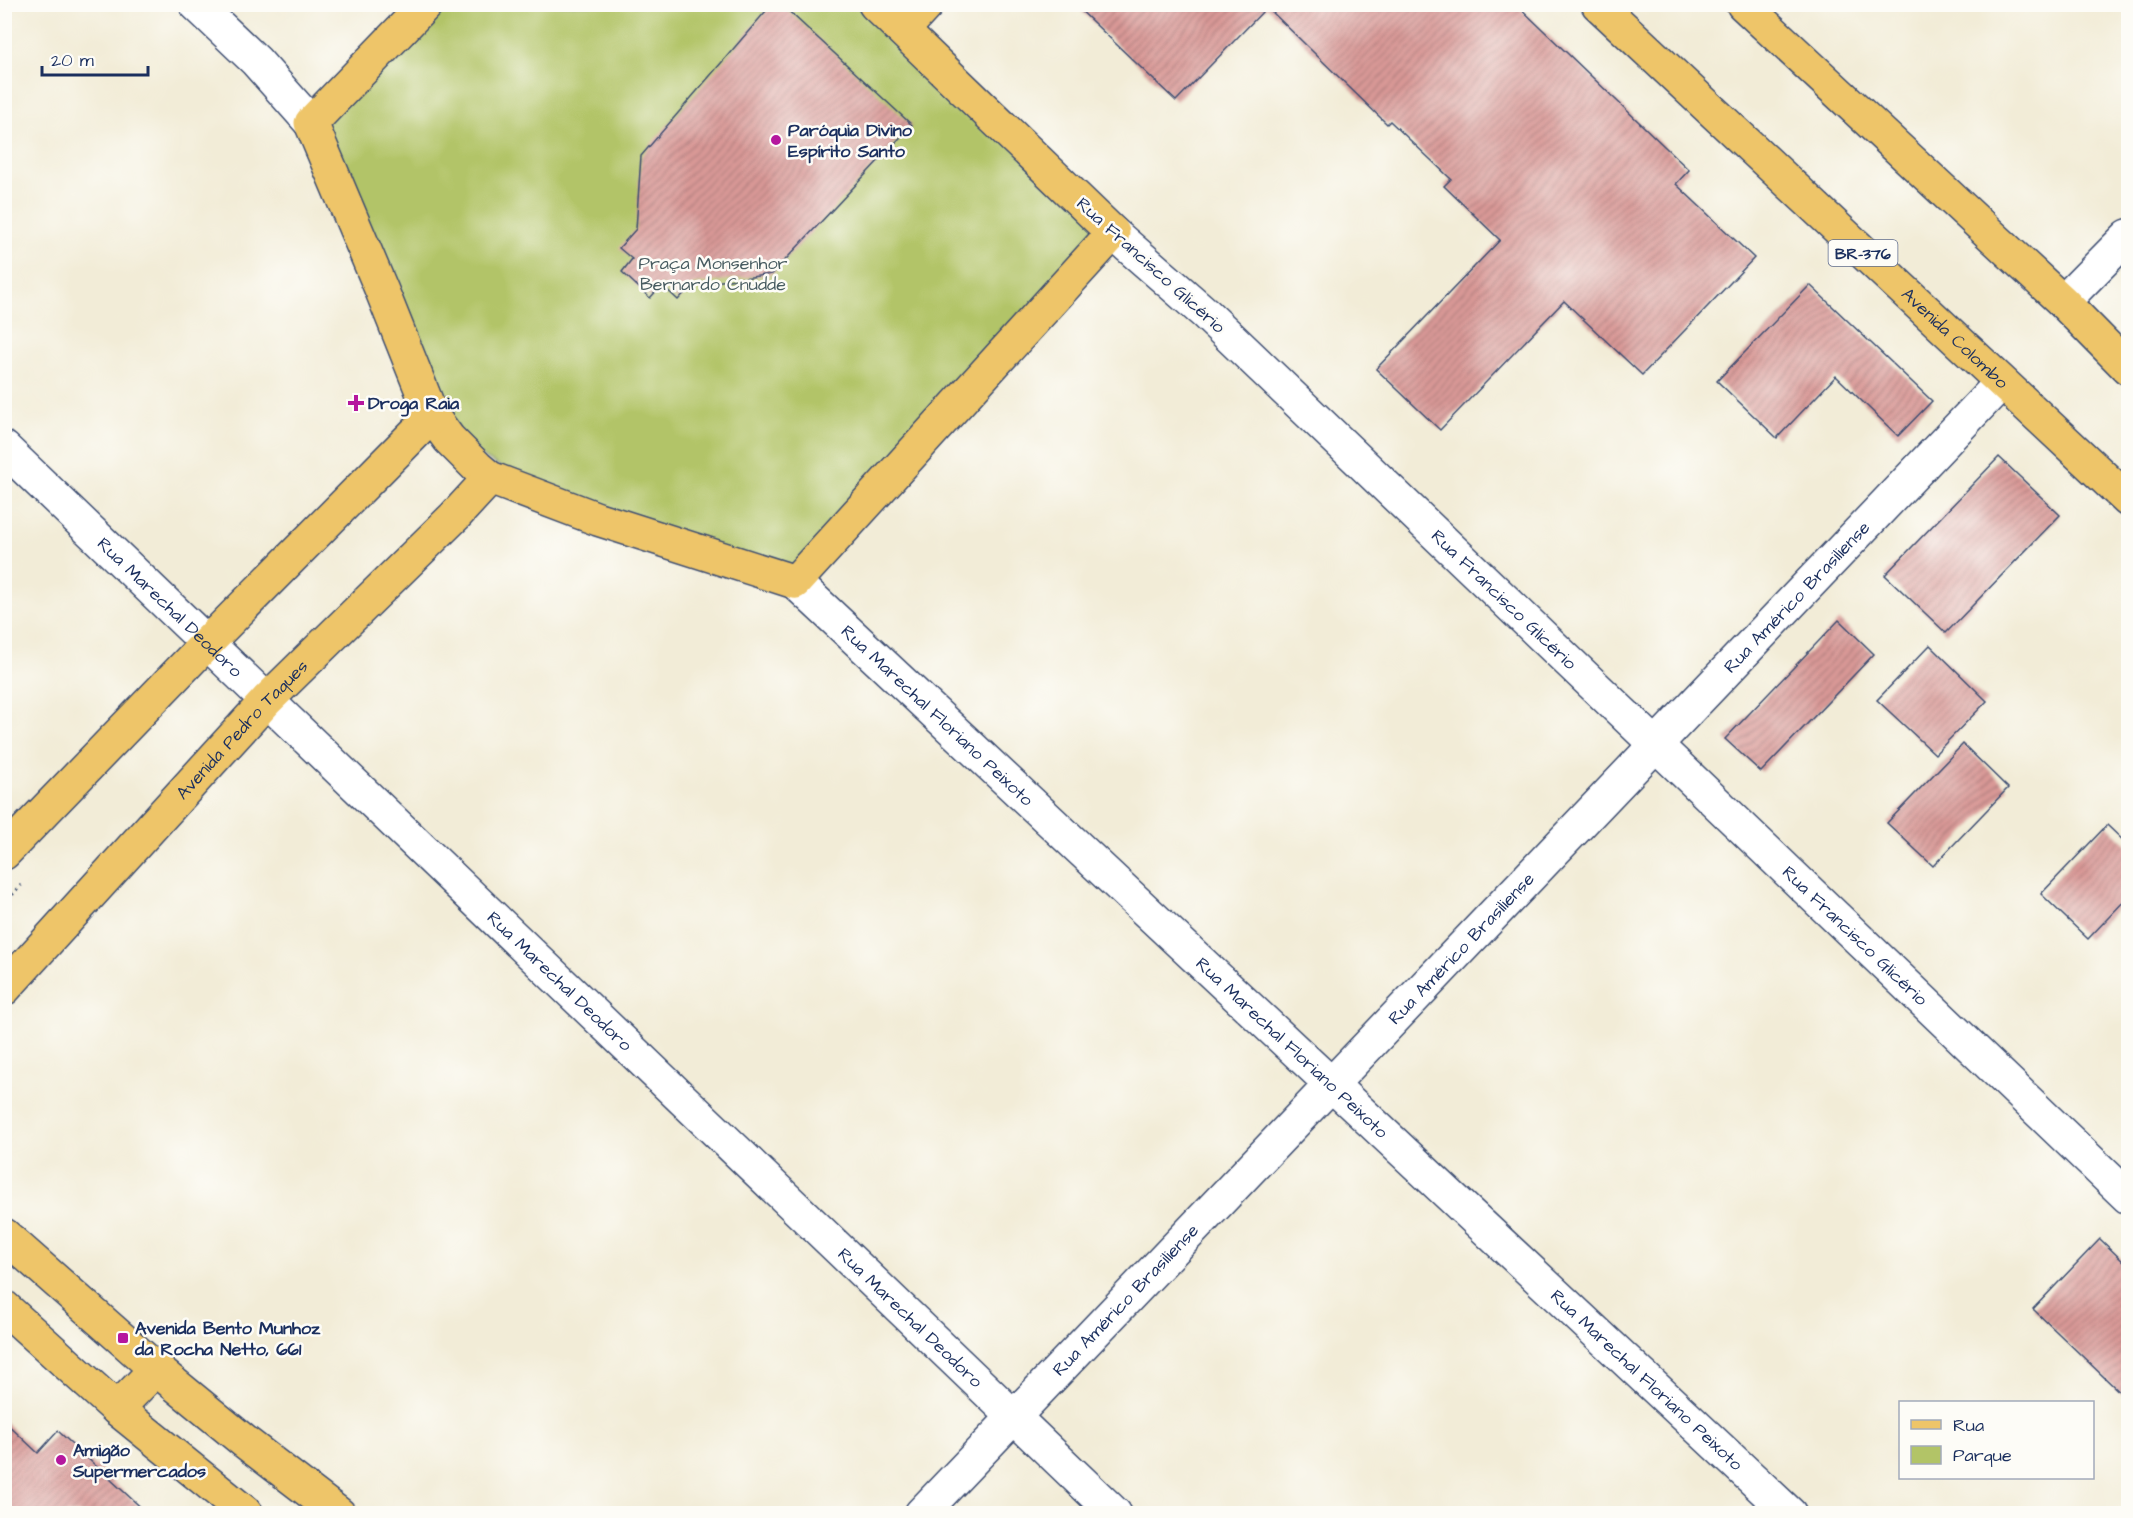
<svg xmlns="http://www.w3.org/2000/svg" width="2133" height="1518" font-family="'Architects Daughter',sans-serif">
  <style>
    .green { fill: #b2c467; stroke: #667a62; stroke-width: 1.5 }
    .building { fill: url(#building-hatch) }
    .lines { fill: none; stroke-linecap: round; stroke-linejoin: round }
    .minor-casing { stroke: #3b4b70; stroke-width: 36 }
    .major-casing { stroke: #3b4b70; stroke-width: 36 }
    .path { stroke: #3b4b70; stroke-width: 4; stroke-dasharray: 1.5 4.5; stroke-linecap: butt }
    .minor { stroke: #fff; stroke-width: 33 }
    .major { stroke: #eec569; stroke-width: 33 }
    .poi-dot { fill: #b5179e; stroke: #fdfcf7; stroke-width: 2 }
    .labels { text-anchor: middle; stroke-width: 5; stroke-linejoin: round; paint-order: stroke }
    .shield { fill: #fdfcf7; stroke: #5f6c8c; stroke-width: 1.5 }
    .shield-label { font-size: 16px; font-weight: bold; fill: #1b2f5e }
    .poi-label { font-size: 18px; font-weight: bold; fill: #1b2f5e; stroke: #fdfcf7; text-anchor: start }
    .park-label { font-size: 18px; fill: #485c61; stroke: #fdfcf7 }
    .street-label { font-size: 18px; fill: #1b2f5e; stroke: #fdfcf7 }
  </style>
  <defs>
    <pattern id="building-hatch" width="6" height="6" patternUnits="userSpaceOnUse" patternTransform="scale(1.5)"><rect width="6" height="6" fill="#d99996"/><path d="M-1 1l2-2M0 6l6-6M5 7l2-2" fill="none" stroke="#af7d7e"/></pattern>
  </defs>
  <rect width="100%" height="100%" fill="#fdfcf7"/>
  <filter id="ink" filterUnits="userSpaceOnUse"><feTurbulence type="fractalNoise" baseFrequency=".0167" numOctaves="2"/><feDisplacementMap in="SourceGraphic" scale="12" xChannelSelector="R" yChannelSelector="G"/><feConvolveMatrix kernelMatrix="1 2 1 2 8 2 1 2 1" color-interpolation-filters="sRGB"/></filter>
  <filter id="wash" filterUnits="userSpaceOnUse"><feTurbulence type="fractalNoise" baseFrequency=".008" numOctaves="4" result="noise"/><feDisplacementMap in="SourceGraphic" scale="24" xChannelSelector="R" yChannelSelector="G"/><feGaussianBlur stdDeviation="1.35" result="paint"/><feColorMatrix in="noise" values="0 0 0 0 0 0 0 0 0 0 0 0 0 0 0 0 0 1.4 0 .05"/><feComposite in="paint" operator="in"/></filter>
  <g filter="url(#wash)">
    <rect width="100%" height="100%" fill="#f2ecd7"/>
    <!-- green -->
    <path class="green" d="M426 5H875L1113 233 795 582 598 519 449 439 311 123Z"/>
    <g id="blocks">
      <!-- building -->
      <g class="building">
        <path d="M772 4H781L912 125 772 274 692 285 678 300 662 285 650 298 622 272 632 259 619 248 636 229 641 156Z"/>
        <path d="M1074 4H1516L1689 170 1676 184 1754 258 1642 375 1564 301 1440 430 1376 369 1500 240 1444 186 1451 179 1390 121 1387 124 1267 7 1176 101Z"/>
        <path d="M1810 285 1932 401 1898 436 1836 376 1777 438 1717 381Z"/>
        <path d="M1999 457 2060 515 1946 633 1885 575Z"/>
        <path d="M1839 620 1874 654 1761 772 1725 739Z"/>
        <path d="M1930 645 1987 701 1935 754 1877 700Z"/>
        <path d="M1963 744 2008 788 1933 866 1887 823Z"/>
        <path d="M2107 825 2128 845V897L2088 939 2041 894Z"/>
        <path d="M2100 1239 2128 1266V1400L2033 1309Z"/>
        <path d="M4 1421 38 1453 58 1431 148 1514H4Z"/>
      </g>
    </g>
  </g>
  <g filter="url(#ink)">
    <use href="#blocks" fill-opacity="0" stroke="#3b4b70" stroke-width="1.5"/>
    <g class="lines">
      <defs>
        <g id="minor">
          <path d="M196 4 256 61 311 123"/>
          <path id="s1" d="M1113 233 1206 314 2128 1197"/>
          <path d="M2063 302 2128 236"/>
          <path id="s2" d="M4 448 1115 1514"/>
          <path id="s3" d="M795 582 1790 1514"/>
          <path id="s4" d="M921 1514 2001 383"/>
        </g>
        <g id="major">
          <path d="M426 4 311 123 382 291 432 416 449 439 477 467 490 478 598 519 795 582 1113 233 875 4"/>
          <path id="s5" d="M1598 4 2128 500"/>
          <path d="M1743 4 2063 302 2128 368"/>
          <path d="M903 30 927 4"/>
          <path d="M4 853 207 643 432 416"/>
          <path id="s6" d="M4 989 267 700 455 516 490 478"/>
          <path d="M4 1235 156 1369 245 1442 339 1514"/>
          <path d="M4 1307 117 1409 247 1514"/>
          <path d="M117 1409 156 1369"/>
        </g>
      </defs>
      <!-- minor casing -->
      <use href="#minor" class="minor-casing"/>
      <!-- major casing -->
      <use href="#major" class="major-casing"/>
      <!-- path -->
      <path class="path" d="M4 903 21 885"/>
      <!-- minor -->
      <use href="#minor" class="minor"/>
      <!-- major -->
      <use href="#major" class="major"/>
    </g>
  </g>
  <!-- markers -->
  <g class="poi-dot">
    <circle cx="776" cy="140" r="6"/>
    <path d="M353 394h6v6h6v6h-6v6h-6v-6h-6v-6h6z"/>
    <rect x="117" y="1332" width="12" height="12" rx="3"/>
    <circle cx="61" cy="1460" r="6"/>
  </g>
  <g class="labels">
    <!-- shield labels -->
    <rect class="shield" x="1828.5" y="240" width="69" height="26" rx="4.5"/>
    <g class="shield-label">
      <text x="1863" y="259">BR-376</text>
    </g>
    <!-- poi labels -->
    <g class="poi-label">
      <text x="788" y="136">Paróquia Divino<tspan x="788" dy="21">Espírito Santo</tspan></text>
      <text x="368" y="409">Droga Raia</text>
      <text x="135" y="1334">Avenida Bento Munhoz<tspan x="135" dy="21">da Rocha Netto, 661</tspan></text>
      <text x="73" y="1456">Amigão<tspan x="73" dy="21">Supermercados</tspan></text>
    </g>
    <!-- park labels -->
    <g class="park-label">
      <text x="713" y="269">Praça Monsenhor<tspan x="713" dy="21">Bernardo Cnudde</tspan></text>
    </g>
    <!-- street labels -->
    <g class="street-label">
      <text transform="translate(1151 265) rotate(42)" y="6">Rua Francisco Glicério</text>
      <text dy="6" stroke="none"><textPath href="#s5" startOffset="489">Avenida Colombo</textPath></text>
      <text dy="6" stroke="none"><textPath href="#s4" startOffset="1268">Rua Américo Brasiliense</textPath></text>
      <text dy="6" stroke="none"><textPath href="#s1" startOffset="536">Rua Francisco Glicério</textPath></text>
      <text dy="6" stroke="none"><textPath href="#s2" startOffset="230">Rua Marechal Deodoro</textPath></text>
      <text dy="6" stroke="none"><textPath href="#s3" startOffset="195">Rua Marechal Floriano Peixoto</textPath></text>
      <text dy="6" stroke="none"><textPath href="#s6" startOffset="352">Avenida Pedro Taques</textPath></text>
      <text dy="6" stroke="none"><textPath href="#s1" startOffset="1022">Rua Francisco Glicério</textPath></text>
      <text dy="6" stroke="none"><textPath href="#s4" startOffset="782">Rua Américo Brasiliense</textPath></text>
      <text dy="6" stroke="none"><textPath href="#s2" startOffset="770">Rua Marechal Deodoro</textPath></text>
      <text dy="6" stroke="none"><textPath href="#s3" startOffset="681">Rua Marechal Floriano Peixoto</textPath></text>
      <text dy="6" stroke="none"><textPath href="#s4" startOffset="296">Rua Américo Brasiliense</textPath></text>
      <text dy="6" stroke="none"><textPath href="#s2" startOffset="1256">Rua Marechal Deodoro</textPath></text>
      <text dy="6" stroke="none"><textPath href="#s3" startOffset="1167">Rua Marechal Floriano Peixoto</textPath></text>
    </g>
  </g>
  <!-- margin -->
  <rect width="2133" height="1518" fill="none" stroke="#fdfcf7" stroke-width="24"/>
  <!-- legend -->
  <rect x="1899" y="1401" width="195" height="78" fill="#fdfcf7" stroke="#a3aaba" stroke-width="1.5"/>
  <rect x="1911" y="1420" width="30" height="9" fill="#eec569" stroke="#a3aaba" stroke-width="1.5"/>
  <text x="1953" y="1431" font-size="18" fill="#1b2f5e">Rua</text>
  <rect x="1911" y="1446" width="30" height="18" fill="#b2c467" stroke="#a3aaba" stroke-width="1.5"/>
  <text x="1953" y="1461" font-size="18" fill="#1b2f5e">Parque</text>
  <!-- scale -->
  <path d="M42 66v9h106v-9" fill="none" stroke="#1b2f5e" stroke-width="3"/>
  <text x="51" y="66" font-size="18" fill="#1b2f5e" stroke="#fdfcf7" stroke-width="4.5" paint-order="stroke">20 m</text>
</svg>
